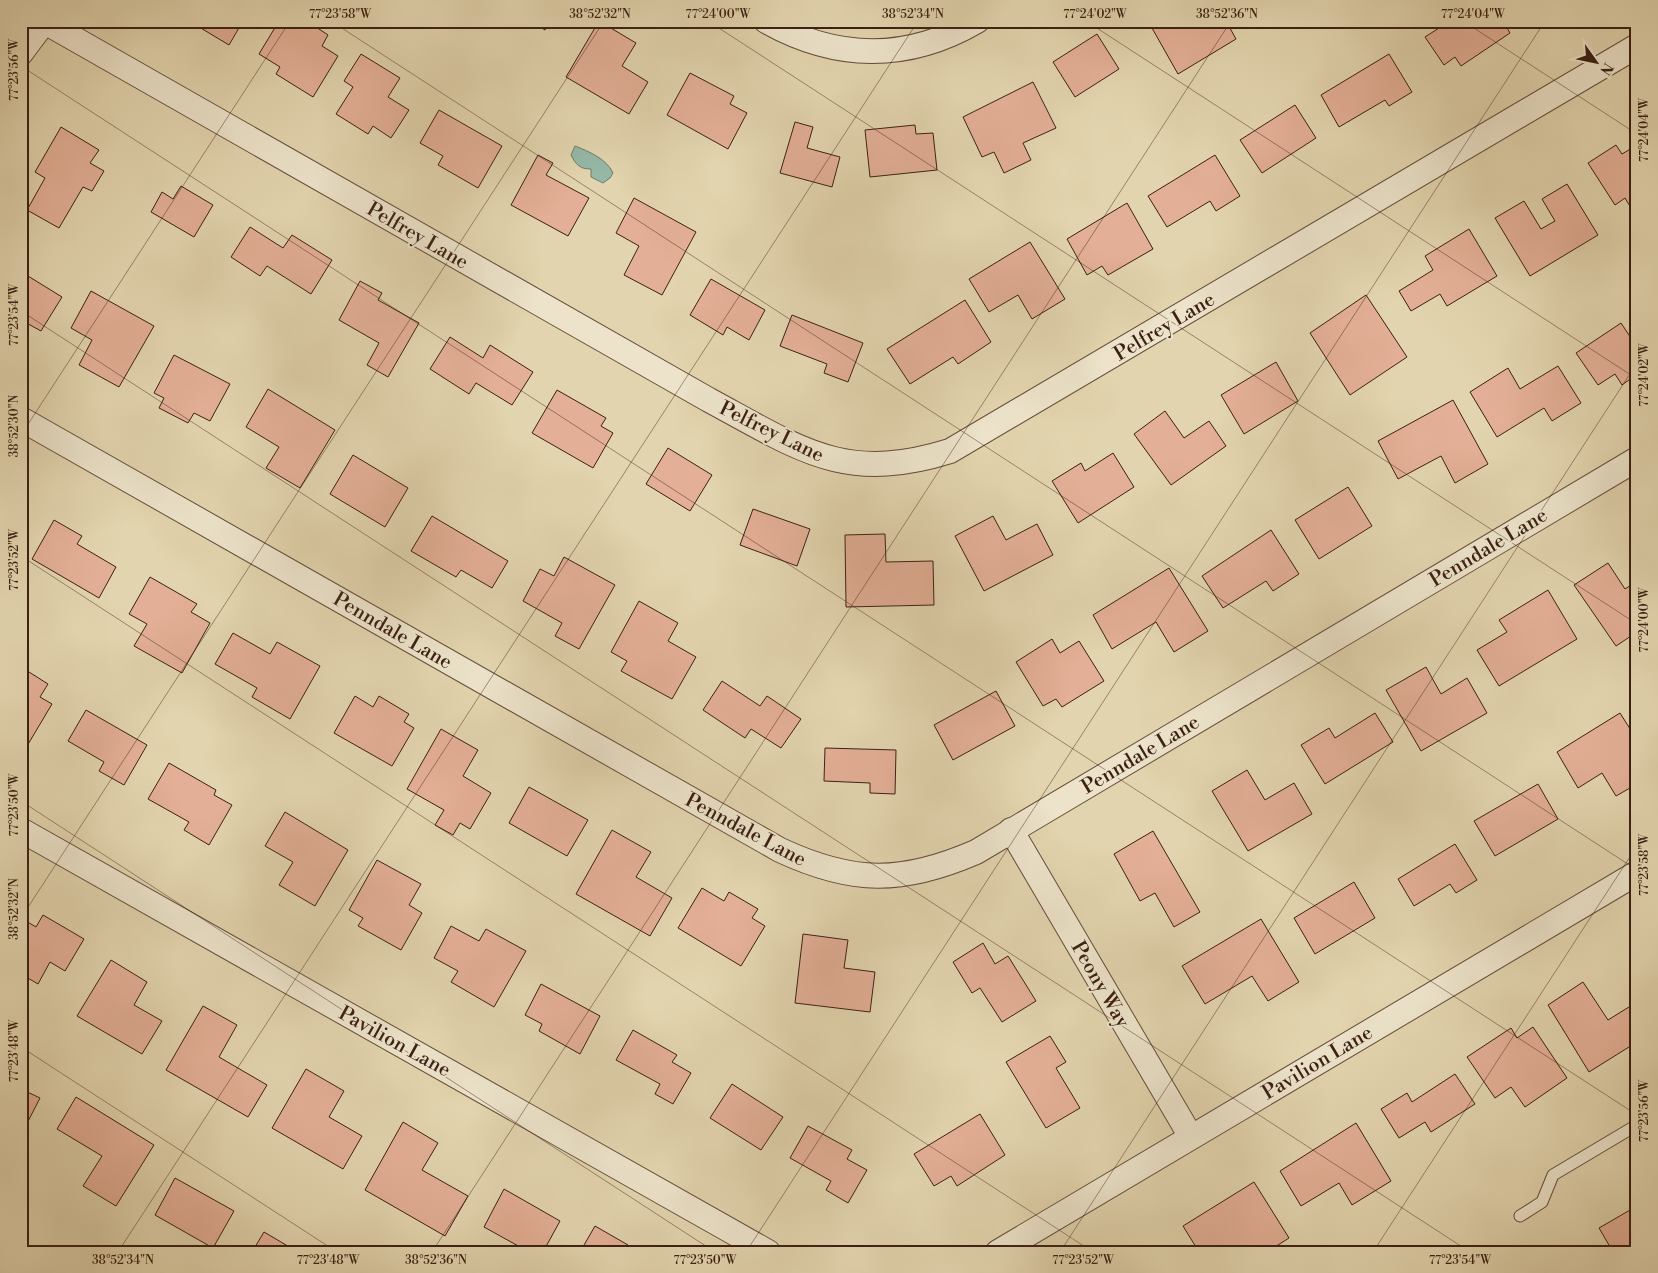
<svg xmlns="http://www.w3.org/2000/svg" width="1658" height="1273" font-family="'Libre Bodoni',serif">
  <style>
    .water { fill: #95b8a7; stroke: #717b6c }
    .building { fill: #e3af96; stroke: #3b2014 }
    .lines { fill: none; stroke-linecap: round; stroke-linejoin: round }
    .service-casing { stroke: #654d3a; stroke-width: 13 }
    .minor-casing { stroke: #654d3a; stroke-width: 26 }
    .service { stroke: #ece3ca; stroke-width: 11 }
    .minor { stroke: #ece3ca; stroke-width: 24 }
    .ticks { fill: none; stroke: #3b2014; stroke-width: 1; stroke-opacity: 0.45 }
    .labels { text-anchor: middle; stroke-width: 4; stroke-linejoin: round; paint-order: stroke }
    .street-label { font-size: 20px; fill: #3b2014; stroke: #ece3ca }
    .neatline { fill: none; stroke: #3b2014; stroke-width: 2 }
    .ticks-label { font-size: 12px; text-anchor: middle; fill: #3b2014 }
  </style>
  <rect width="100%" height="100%" fill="#e2d4ae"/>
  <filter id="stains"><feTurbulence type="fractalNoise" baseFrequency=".004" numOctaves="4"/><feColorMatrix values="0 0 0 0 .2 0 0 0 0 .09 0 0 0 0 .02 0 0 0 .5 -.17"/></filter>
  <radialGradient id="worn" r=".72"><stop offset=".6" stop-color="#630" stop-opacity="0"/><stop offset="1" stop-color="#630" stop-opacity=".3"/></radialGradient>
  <!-- water -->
  <path class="water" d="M575 146C588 151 607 159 613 173L610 178 603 183 591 177V169C580 169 576 165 571 155Z"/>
  <!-- building -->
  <g class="building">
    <path d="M189 21H243L229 45Z"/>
    <path d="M279 21H307L328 35 322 46 338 56 313 97 276 74 280 67 259 54Z"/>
    <path d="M530 21H551L545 30Z"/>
    <path d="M599 21 636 43 622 66 648 82 629 114 566 77Z"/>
    <path d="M1148 21H1226L1236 39 1178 74Z"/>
    <path d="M1450 21H1503L1510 33 1461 66 1455 57 1444 65 1425 37Z"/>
    <path d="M1097 34 1119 69 1075 97 1053 62Z"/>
    <path d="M361 54 400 78 388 97 409 110 391 138 373 126 368 134 336 114 353 87 344 81Z"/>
    <path d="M1389 54 1412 92 1389 106 1385 100 1339 127 1321 95Z"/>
    <path d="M690 73 734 96 730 104 747 113 728 149 667 115Z"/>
    <path d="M1033 82 1056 128 1023 143 1031 160 1004 173 994 152 982 157 963 117Z"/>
    <path d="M1295 105 1316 138 1262 173 1240 140Z"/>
    <path d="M439 110 502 146 478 188 438 165 443 156 420 143Z"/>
    <path d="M795 122 813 127 807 148 840 157 832 187 780 173Z"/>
    <path d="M915 125 916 134 933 133 937 170 870 177 865 130Z"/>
    <path d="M61 127 99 150 90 163 104 171 92 191 83 187 59 228 27 210 45 178 35 172Z"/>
    <path d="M1616 145 1622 154 1637 145V211L1634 213 1625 198 1615 205 1588 163Z"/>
    <path d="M538 155 553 163 546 175 589 198 568 236 511 205Z"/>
    <path d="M1215 155 1240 196 1216 211 1210 201 1167 227 1148 196Z"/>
    <path d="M1567 184 1598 235 1530 276 1495 218 1524 201 1541 229 1555 221 1542 199Z"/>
    <path d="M181 186 213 205 194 237 151 212 162 192 173 199Z"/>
    <path d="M634 198 696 232 662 295 624 275 639 246 616 233Z"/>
    <path d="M1127 203 1153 249 1108 275 1102 266 1087 275 1067 239Z"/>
    <path d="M250 227 283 248 292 235 332 260 311 294 267 266 260 276 231 257Z"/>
    <path d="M1469 229 1497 276 1447 306 1440 294 1411 311 1399 291 1433 270 1425 256Z"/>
    <path d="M1030 242 1065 299 1032 319 1018 295 989 312 969 279Z"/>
    <path d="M28 276 62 297 41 331 21 320V286Z"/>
    <path d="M711 279 765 310 749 340 727 327 723 335 690 315Z"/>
    <path d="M360 281 382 293 378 300 419 323 388 377 367 365 379 343 339 320Z"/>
    <path d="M91 291 154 326 119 387 79 365 92 340 71 328Z"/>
    <path d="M1366 295 1407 357 1350 395 1310 333Z"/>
    <path d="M965 300 991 342 958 364 953 357 910 384 887 349Z"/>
    <path d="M792 315 863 343 848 382 824 373 827 364 780 346Z"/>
    <path d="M1621 323 1631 338 1637 334V374L1622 385 1615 374 1598 385 1576 353Z"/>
    <path d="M450 337 483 358 490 345 533 372 512 405 476 383 469 394 430 369Z"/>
    <path d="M174 355 230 384 210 421 194 413 188 423 159 408 164 398 154 393Z"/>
    <path d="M1276 362 1298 401 1244 434 1221 395Z"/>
    <path d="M1558 366 1581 403 1552 421 1544 408 1497 437 1470 392 1508 368 1520 389Z"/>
    <path d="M268 389 335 430 300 488 266 468 279 447 246 427Z"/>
    <path d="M557 390 606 418 601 426 613 433 593 468 532 433Z"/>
    <path d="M1453 400 1488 464 1455 483 1441 456 1398 479 1378 441Z"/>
    <path d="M1165 411 1184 438 1209 421 1226 446 1171 485 1134 434Z"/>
    <path d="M668 448 712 475 690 511 646 484Z"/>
    <path d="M1113 453 1134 487 1078 523 1052 481 1081 463 1085 471Z"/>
    <path d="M353 455 408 488 385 527 330 494Z"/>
    <path d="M1348 487 1372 526 1319 559 1295 520Z"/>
    <path d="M753 509 810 529 797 566 740 545Z"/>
    <path d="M432 516 508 561 492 588 461 570 456 577 411 551Z"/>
    <path d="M993 516 1006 540 1037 524 1053 555 984 591 955 536Z"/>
    <path d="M54 520 82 536 77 544 116 567 99 598 32 559Z"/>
    <path d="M1271 530 1299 574 1273 591 1266 581 1223 608 1202 576Z"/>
    <path d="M885 534 886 562 933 561 934 605 846 607 845 535Z"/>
    <path d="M564 557 615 585 579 649 555 636 562 623 523 601 540 569 554 576Z"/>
    <path d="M1608 563 1625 589 1637 581V632L1616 646 1574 585Z"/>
    <path d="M1169 568 1208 631 1174 652 1156 622 1112 649 1093 615Z"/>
    <path d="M150 577 197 604 191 612 210 623 182 673 134 646 147 624 129 614Z"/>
    <path d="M1548 590 1577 639 1499 686 1477 650 1507 632 1499 620Z"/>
    <path d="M639 601 678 623 668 641 696 657 672 699 621 671 627 661 611 652Z"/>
    <path d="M233 633 270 654 277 642 320 666 290 719 252 697 257 688 215 664Z"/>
    <path d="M1052 639 1060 653 1079 641 1104 681 1062 707 1056 699 1043 706 1016 662Z"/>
    <path d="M1426 667 1441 694 1467 678 1487 713 1421 751 1386 690Z"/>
    <path d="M29 672 48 684 40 697 52 704 27 746 21 742V684Z"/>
    <path d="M722 681 760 706 767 696 801 719 781 748 751 729 745 738 703 710Z"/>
    <path d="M996 691 1015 726 953 760 934 725Z"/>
    <path d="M355 696 373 707 379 696 409 714 404 722 414 728 392 766 334 733Z"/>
    <path d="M86 710 147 745 124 785 99 771 104 762 68 741Z"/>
    <path d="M1375 713 1393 742 1325 784 1301 745 1329 728 1335 738Z"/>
    <path d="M1620 713 1637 740V784L1616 796 1602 773 1578 788 1557 752Z"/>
    <path d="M441 729 478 750 463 776 491 793 470 829 460 823 453 835 435 825 444 810 407 789Z"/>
    <path d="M825 748 896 750 895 794 870 793V783L824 781Z"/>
    <path d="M169 763 216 790 214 795 232 805 209 845 184 830 189 822 148 799Z"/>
    <path d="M1247 770 1265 800 1294 783 1312 814 1248 851 1212 791Z"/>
    <path d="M1538 784 1558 819 1495 856 1474 821Z"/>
    <path d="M529 787 588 820 567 856 509 823Z"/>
    <path d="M285 812 348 850 315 906 279 885 293 862 265 846Z"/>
    <path d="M612 830 651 852 636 877 672 898 650 936 576 894Z"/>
    <path d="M1153 831 1200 912 1174 927 1155 893 1140 901 1114 854Z"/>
    <path d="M1455 844 1477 880 1456 893 1450 884 1414 906 1398 879Z"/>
    <path d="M377 860 421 884 409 905 422 913 401 950 358 926 363 918 349 910Z"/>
    <path d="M1354 882 1375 918 1315 954 1294 918Z"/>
    <path d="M702 888 724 901 729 892 758 909 752 918 765 926 741 966 678 928Z"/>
    <path d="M43 915 84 939 65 971 50 962 38 984 21 974V918L36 927Z"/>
    <path d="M1261 919 1299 982 1268 1001 1252 976 1205 1004 1182 966Z"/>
    <path d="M451 926 479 941 486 929 526 951 494 1007 451 982 458 971 434 958Z"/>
    <path d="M803 934 848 940 844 968 875 972 870 1012 795 1003Z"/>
    <path d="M983 943 995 964 1008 956 1036 1001 1002 1022 980 988 972 993 953 962Z"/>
    <path d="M111 960 147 982 134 1005 162 1021 142 1054 77 1016Z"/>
    <path d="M1583 982 1608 1020 1637 1002V1042L1589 1072 1548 1005Z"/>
    <path d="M541 984 600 1016 580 1054 539 1031 542 1024 525 1015Z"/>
    <path d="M203 1006 237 1025 219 1057 267 1085 248 1117 166 1070Z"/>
    <path d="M1533 1027 1567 1078 1525 1107 1511 1087 1495 1098 1467 1057 1511 1028 1517 1038Z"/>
    <path d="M633 1030 677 1055 672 1062 691 1073 673 1104 655 1094 660 1084 616 1060Z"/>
    <path d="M1050 1036 1066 1062 1056 1068 1080 1108 1046 1128 1006 1062Z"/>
    <path d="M306 1069 344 1091 329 1117 362 1136 343 1169 272 1128Z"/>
    <path d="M1455 1074 1475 1104 1431 1132 1425 1122 1399 1138 1381 1109 1407 1093 1412 1102Z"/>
    <path d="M732 1084 783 1117 761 1150 710 1118Z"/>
    <path d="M21 1089 40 1098 21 1135Z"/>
    <path d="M76 1097 154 1145 116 1206 83 1186 102 1156 57 1129Z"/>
    <path d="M980 1114 1005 1155 957 1186 951 1176 934 1186 914 1154Z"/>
    <path d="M403 1122 438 1143 422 1170 468 1196 445 1236 365 1190Z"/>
    <path d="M1356 1123 1391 1181 1352 1205 1339 1183 1301 1206 1280 1171Z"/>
    <path d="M808 1126 852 1150 847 1159 867 1170 848 1203 826 1190 831 1181 790 1158Z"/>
    <path d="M175 1178 234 1211 213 1248 155 1215Z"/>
    <path d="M1254 1182 1289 1238 1267 1252H1199L1183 1226Z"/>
    <path d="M504 1189 560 1221 543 1252H529L484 1227Z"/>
    <path d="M1637 1206V1252H1613L1599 1228Z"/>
    <path d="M595 1226 628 1245 624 1252H580Z"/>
    <path d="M264 1232 298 1252H252Z"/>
  </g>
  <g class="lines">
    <defs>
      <path id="service" d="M1520 1216 1542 1202 1553 1175 1637 1125"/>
      <g id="minor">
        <path d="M766 21C835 60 907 62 977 21"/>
        <path d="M45 22 709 400C800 449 844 484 950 451L1637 46"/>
        <path d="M21 53 45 21"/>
        <path d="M21 419 780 850C853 884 902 884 976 852L1637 459"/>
        <path d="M21 830 768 1252"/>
        <path d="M1011 830 1191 1137"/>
        <path d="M998 1252 1637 873"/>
      </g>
    </defs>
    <!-- service casing -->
    <use href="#service" class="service-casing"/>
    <!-- minor casing -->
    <use href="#minor" class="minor-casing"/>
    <!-- service -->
    <use href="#service" class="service"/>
    <!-- minor -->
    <use href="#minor" class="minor"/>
  </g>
  <!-- ticks -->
  <path class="ticks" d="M331 21 1637 870M708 21 1637 624M1086 21 1637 379M1463 21 1637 134M21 66 1637 1115M21 311 1470 1252M21 435 290 21M21 556 1093 1252M21 801 715 1252M21 918 604 21M21 1047 337 1252M118 1252 918 21M432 1252 1231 21M746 1252 1545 21M1060 1252 1637 363M1373 1252 1637 846"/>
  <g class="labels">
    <!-- street labels -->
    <g class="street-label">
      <text transform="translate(418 235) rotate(30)" y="7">Pelfrey Lane</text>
      <text transform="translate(1164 326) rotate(-31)" y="7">Pelfrey Lane</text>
      <text transform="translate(772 431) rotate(26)" y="7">Pelfrey Lane</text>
      <text transform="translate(1488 547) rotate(-31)" y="7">Penndale Lane</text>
      <text transform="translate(393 630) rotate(30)" y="7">Penndale Lane</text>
      <text transform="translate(1140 754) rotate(-31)" y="7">Penndale Lane</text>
      <text transform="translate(746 829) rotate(28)" y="7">Penndale Lane</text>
      <text transform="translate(1101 984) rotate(60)" y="7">Peony Way</text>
      <text transform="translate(395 1041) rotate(29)" y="7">Pavilion Lane</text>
      <text transform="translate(1317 1062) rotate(-31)" y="7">Pavilion Lane</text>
    </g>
  </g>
  <!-- margin -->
  <rect width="1658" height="1273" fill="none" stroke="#e2d4ae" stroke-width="55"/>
  <!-- north arrow -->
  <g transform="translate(1596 62) rotate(123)" stroke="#ece3ca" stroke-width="4" paint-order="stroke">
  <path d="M0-4L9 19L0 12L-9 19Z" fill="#3b2014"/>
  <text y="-8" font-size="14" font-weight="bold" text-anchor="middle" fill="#3b2014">N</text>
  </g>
  <rect x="28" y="28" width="1602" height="1218" class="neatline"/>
  <g class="ticks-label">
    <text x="340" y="18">77°23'58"W</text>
    <text x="600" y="18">38°52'32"N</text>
    <text x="718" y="18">77°24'00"W</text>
    <text x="913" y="18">38°52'34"N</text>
    <text x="1095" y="18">77°24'02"W</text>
    <text x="1227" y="18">38°52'36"N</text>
    <text x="1473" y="18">77°24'04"W</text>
    <text transform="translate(14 70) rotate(-90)" y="4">77°23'56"W</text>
    <text transform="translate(1644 130) rotate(-90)" y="4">77°24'04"W</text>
    <text transform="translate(14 315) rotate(-90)" y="4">77°23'54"W</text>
    <text transform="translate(1644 375) rotate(-90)" y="4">77°24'02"W</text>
    <text transform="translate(14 426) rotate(-90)" y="4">38°52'30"N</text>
    <text transform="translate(14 560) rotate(-90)" y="4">77°23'52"W</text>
    <text transform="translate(1644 620) rotate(-90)" y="4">77°24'00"W</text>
    <text transform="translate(14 805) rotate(-90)" y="4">77°23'50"W</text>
    <text transform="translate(1644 865) rotate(-90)" y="4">77°23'58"W</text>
    <text transform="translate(14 909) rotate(-90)" y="4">38°52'32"N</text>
    <text transform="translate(14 1051) rotate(-90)" y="4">77°23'48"W</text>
    <text transform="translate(1644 1111) rotate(-90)" y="4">77°23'56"W</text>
    <text x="123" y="1264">38°52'34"N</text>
    <text x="328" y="1264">77°23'48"W</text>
    <text x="436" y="1264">38°52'36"N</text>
    <text x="705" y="1264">77°23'50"W</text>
    <text x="1083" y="1264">77°23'52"W</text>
    <text x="1460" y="1264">77°23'54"W</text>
  </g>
  <rect width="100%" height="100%" filter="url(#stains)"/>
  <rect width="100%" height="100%" fill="url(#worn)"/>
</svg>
